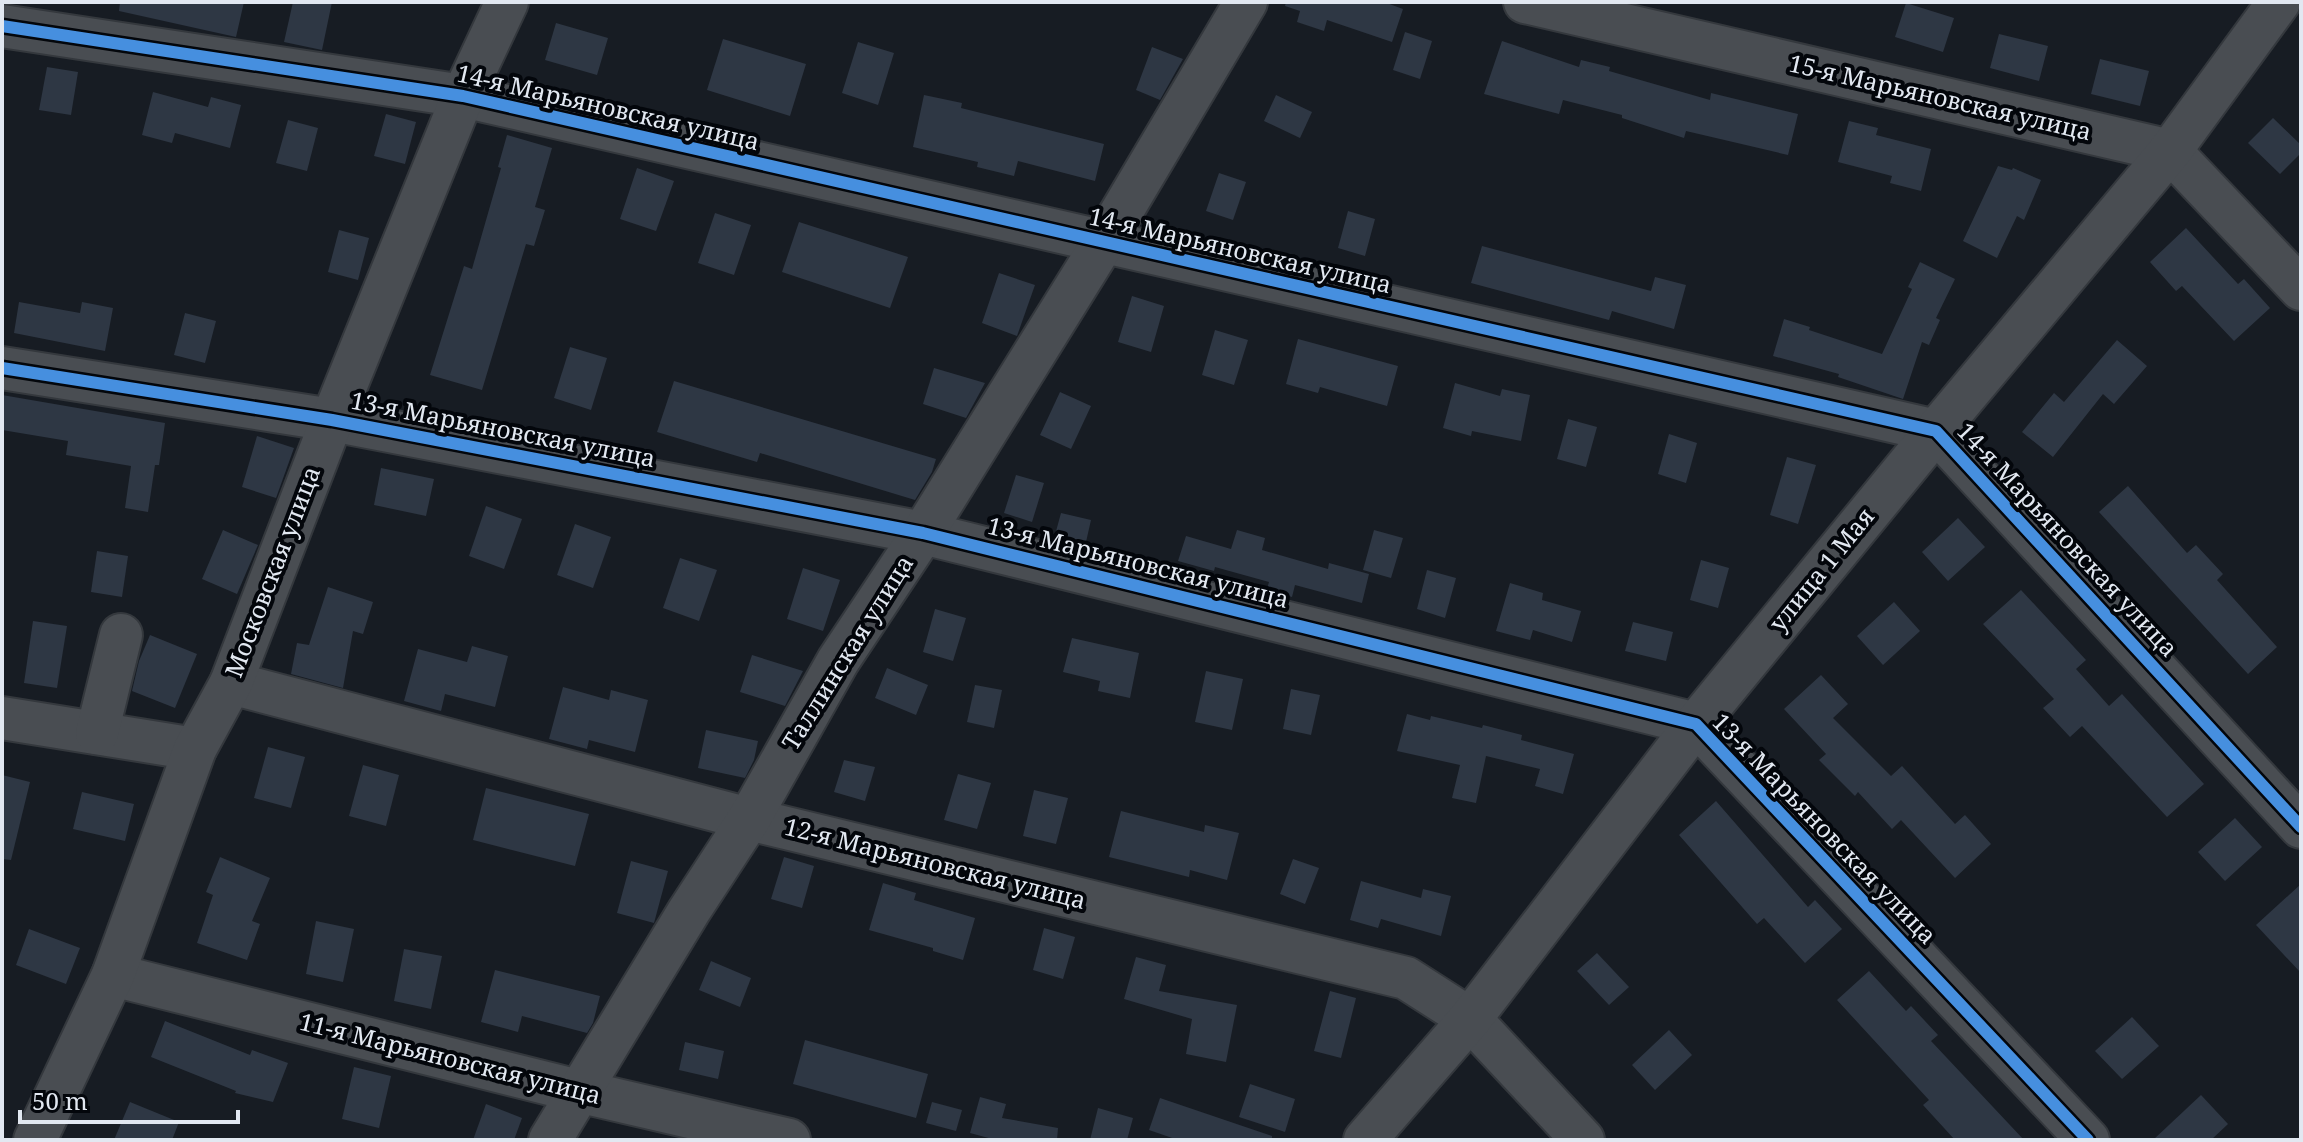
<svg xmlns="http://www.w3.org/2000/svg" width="2303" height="1142" font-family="'Noto Serif',serif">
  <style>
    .building { fill: #2e3744 }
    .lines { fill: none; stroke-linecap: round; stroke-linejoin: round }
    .minor-casing { stroke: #34383d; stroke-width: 46 }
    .minor { stroke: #494d52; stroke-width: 42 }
    .cycleway-casing { stroke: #03060b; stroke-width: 17 }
    .cycleway { stroke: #468fdf; stroke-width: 12 }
    .labels { text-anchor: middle; stroke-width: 8; stroke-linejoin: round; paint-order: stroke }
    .street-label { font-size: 24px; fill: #e2e8f1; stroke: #03060b }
  </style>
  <rect width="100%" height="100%" fill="#171c23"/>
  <!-- building -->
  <g class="building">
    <path d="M120 2H244L236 37 119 11Z"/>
    <path d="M293 2H332L322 50 284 42Z"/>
    <path d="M1286 2H1384L1403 9 1392 42 1327 20 1324 31 1297 22 1300 11 1285 6Z"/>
    <path d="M1906 3 1954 18 1943 52 1895 37Z"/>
    <path d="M556 23 608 38 597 75 545 60Z"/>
    <path d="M1405 32 1432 41 1420 79 1393 70Z"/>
    <path d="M1999 34 2048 46 2039 81 1990 68Z"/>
    <path d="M723 39 806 64 790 116 707 90Z"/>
    <path d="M1502 41 1579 67 1581 60 1610 67 1609 71 1710 100 1711 93 1798 114 1788 155 1686 131 1684 138 1622 118V115L1563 100 1559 114 1484 94Z"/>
    <path d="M858 42 894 53 878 105 842 93Z"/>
    <path d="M1152 47 1183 59 1160 100 1136 90Z"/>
    <path d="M2100 59 2149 71 2140 106 2091 94Z"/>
    <path d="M47 67 78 72 71 115 39 110Z"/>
    <path d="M153 92 208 107 211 97 241 105 230 148 175 133 172 143 142 135Z"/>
    <path d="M924 95 962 103 961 108 1104 144 1095 181 1018 161 1014 176 977 167 978 162 913 147Z"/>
    <path d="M1276 95 1312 112 1300 138 1264 121Z"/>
    <path d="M386 114 416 122 405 164 374 156Z"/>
    <path d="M2273 118 2301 145V153L2280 174 2248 143Z"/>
    <path d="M288 120 318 128 307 171 276 163Z"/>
    <path d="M1849 121 1878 128 1876 135 1931 149 1921 191 1890 183 1892 176 1838 162Z"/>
    <path d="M507 135 552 148 535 207 545 210 534 246 526 244 482 390 430 375 464 266 472 269 501 168 498 167Z"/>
    <path d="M1998 166 2012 170 2013 168 2041 180 2024 220 2017 216 1997 258 1963 241Z"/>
    <path d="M637 168 674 181 656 231 620 219Z"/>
    <path d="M1219 173 1246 182 1233 220 1206 211Z"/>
    <path d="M1348 211 1375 219 1365 256 1338 248Z"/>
    <path d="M715 213 751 225 734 275 698 263Z"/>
    <path d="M799 222 908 257 890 308 782 272Z"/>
    <path d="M2186 228 2238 284 2244 279 2270 308 2234 341 2182 286 2176 291 2150 262Z"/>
    <path d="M339 230 369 238 358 280 328 272Z"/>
    <path d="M1482 246 1651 291 1655 277 1686 285 1674 329 1612 311 1609 320 1471 283Z"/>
    <path d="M1920 262 1955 279 1936 318 1940 320 1929 345 1922 342 1903 399 1838 377 1839 374 1773 356 1784 319 1810 327 1809 330 1882 354 1912 289 1908 287Z"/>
    <path d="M999 273 1035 285 1017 336 982 323Z"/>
    <path d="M1132 296 1164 306 1151 352 1118 342Z"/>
    <path d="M19 302 80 313 82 302 113 308 105 351 14 333Z"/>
    <path d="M185 313 216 321 205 363 174 355Z"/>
    <path d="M1215 330 1248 340 1234 385 1202 375Z"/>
    <path d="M1298 339 1398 366 1387 406 1320 387 1318 393 1286 384Z"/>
    <path d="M2117 340 2147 366 2114 404 2103 394 2053 457 2022 432 2054 393 2064 402Z"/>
    <path d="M570 347 607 358 591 410 554 398Z"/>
    <path d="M934 368 985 383 966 418 923 404Z"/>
    <path d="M674 381 936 459 932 472 915 500 760 453 757 462 657 432Z"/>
    <path d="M1455 383 1500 396 1502 389 1530 395 1521 441 1472 431 1471 436 1443 428Z"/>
    <path d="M1060 392 1091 406 1071 449 1040 435Z"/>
    <path d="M2 395 165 423 159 465H155L148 512 125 508 131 466 66 455 68 441 2 430Z"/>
    <path d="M1568 419 1597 427 1586 467 1557 459Z"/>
    <path d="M1669 434 1697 443 1686 483 1658 474Z"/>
    <path d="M257 436 294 448 276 498 242 487Z"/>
    <path d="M1787 457 1816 465 1798 524 1770 515Z"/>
    <path d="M381 468 434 479 426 516 374 505Z"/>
    <path d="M1016 475 1044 483 1032 522 1004 513Z"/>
    <path d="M2128 486 2187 553 2196 545 2223 574 2217 580 2277 647 2248 674 2099 512Z"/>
    <path d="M486 506 522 519 504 569 469 556Z"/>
    <path d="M1061 513 1091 520 1086 542 1055 535Z"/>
    <path d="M1958 518 1985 547 1948 581 1922 552Z"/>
    <path d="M575 524 611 537 593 588 557 575Z"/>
    <path d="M223 530 258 545 237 594 202 579Z"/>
    <path d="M1237 530 1265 538 1262 550 1328 569 1329 563 1369 574 1362 603 1295 585 1292 597 1267 589 1269 582 1215 567 1214 571 1178 561 1186 536 1231 549Z"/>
    <path d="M1374 530 1403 538 1391 578 1363 570Z"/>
    <path d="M97 551 128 556 122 597 91 592Z"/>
    <path d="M680 558 717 570 699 621 663 608Z"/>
    <path d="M1701 560 1729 568 1718 608 1690 600Z"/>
    <path d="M803 568 840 580 823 631 787 619Z"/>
    <path d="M1427 570 1456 578 1445 618 1417 609Z"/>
    <path d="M1510 583 1543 593 1542 600 1581 611 1572 642 1533 630 1530 640 1496 631Z"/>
    <path d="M328 587 373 602 363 634 353 631 343 688 291 674 297 643 309 645Z"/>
    <path d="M2021 590 2086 660 2076 669 2109 706 2122 694 2204 784 2167 817 2082 726 2070 737 2043 708 2054 699 1983 624Z"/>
    <path d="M1894 602 1920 631 1883 665 1857 636Z"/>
    <path d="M935 609 966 618 953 661 923 652Z"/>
    <path d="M33 621 67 626 57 688 24 683Z"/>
    <path d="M1633 622 1673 632 1666 661 1625 651Z"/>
    <path d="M150 635 197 654 175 708 132 691 139 661Z"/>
    <path d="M1072 638 1139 653 1130 698 1098 691 1100 681 1063 672Z"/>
    <path d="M472 646 508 656 495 707 445 694 441 711 404 701 418 649 467 662Z"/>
    <path d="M752 655 803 671 785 706 740 692Z"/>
    <path d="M887 668 928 685 916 715 875 698Z"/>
    <path d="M1206 671 1243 679 1232 730 1195 722Z"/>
    <path d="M1821 675 1848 704 1833 718 1891 776 1902 766 1955 824 1965 815 1991 844 1955 878 1901 820 1892 829 1858 792 1855 796 1819 760 1826 754 1784 709Z"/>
    <path d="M975 685 1002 690 994 728 967 722Z"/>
    <path d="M563 687 609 700 611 690 648 700 635 752 589 740 587 749 549 739Z"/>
    <path d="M1291 689 1320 695 1311 735 1283 729Z"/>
    <path d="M1407 714 1430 720 1431 716 1482 728 1483 725 1522 735 1521 740 1574 754 1563 794 1535 786 1540 769 1486 756 1476 803 1452 798 1460 765 1397 751Z"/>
    <path d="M706 730 758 741 754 760 745 778 698 768Z"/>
    <path d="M268 747 305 757 291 808 254 798Z"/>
    <path d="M844 760 875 767 865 801 834 792Z"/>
    <path d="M363 765 399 775 386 826 349 816Z"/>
    <path d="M958 774 991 783 977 829 944 820Z"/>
    <path d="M2 775 30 782 11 860 2 859Z"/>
    <path d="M486 788 589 814 575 866 473 840Z"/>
    <path d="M1034 790 1068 798 1056 844 1023 836Z"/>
    <path d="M82 792 134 804 125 841 73 829Z"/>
    <path d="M1716 801 1808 907 1815 900 1842 929 1805 963 1764 918 1757 924 1679 835Z"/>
    <path d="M1121 811 1204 832 1205 825 1239 833 1227 880 1190 870 1189 877 1109 857Z"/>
    <path d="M2235 818 2262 847 2225 881 2198 852Z"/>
    <path d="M220 857 270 878 252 921 260 924 247 960 197 943 213 895 206 892Z"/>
    <path d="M784 857 814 866 802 908 771 899Z"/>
    <path d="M1293 859 1319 868 1305 904 1280 894Z"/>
    <path d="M631 861 668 871 654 923 617 913Z"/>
    <path d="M1361 881 1421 898 1423 889 1451 896 1441 936 1381 919 1378 928 1350 920Z"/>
    <path d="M883 883 916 893 914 900 975 918 963 960 933 951V948L869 930Z"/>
    <path d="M2301 884V973L2256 925Z"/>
    <path d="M316 921 354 929 343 982 306 974Z"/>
    <path d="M1044 928 1075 937 1063 979 1033 970Z"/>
    <path d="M29 929 80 948 66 984 16 965Z"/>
    <path d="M404 949 442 956 431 1009 394 1001Z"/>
    <path d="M1597 953 1629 987 1609 1005 1577 971Z"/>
    <path d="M1136 957 1166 965 1159 991 1237 1005 1226 1062 1186 1054 1192 1019 1124 999Z"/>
    <path d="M711 961 751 978 740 1007 699 990Z"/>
    <path d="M495 970 600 996 593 1023 587 1033 522 1016 518 1032 481 1022Z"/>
    <path d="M1869 971 1906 1011 1911 1006 1938 1035 1931 1041 2024 1140H1955L1923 1105 1929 1100 1837 1000Z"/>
    <path d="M1330 991 1356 998 1341 1058 1314 1051Z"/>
    <path d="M2132 1017 2159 1046 2122 1079 2095 1051Z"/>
    <path d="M165 1021 250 1055 252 1050 288 1063 273 1102 235 1093 236 1091 151 1057Z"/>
    <path d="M1669 1030 1692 1055 1655 1090 1632 1065Z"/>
    <path d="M805 1040 928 1074 916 1118 793 1084Z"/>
    <path d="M685 1042 724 1051 718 1079 679 1070Z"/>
    <path d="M354 1067 391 1076 379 1128 342 1119Z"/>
    <path d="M1250 1084 1295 1099 1285 1132 1239 1117Z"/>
    <path d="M2201 1095 2228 1124 2211 1140H2153Z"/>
    <path d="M980 1097 1006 1104 1002 1118 1058 1128 1057 1140H996L970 1133Z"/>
    <path d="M1160 1098 1272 1136V1140H1178L1149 1130Z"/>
    <path d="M130 1102 179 1122 172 1140H114Z"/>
    <path d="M932 1102 962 1110 956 1131 926 1123Z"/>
    <path d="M486 1104 522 1118 514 1140H473Z"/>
    <path d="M1098 1108 1133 1118 1127 1140H1090Z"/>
  </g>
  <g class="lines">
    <defs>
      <g id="minor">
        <path d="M1525 2 2170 151 2301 289"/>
        <path d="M2 26 463 96 1936 431 2301 827"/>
        <path d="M2 368 332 420 923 533 1696 724 2088 1140"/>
        <path d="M231 683 749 819 1406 978 1470 1019 1583 1140"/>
        <path d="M2 718 195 749"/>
        <path d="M97 733 121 635"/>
        <path d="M113 975 578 1091 789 1140"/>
        <path d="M35 1140 113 975 195 749 231 683 332 420 463 96 507 2"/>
        <path d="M550 1140 689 911 749 819 838 661 923 533 1103 243 1246 2"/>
        <path d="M1365 1140 1470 1019 1696 724 1936 431 2170 151 2279 2"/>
      </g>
    </defs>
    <!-- minor casing -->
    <use href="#minor" class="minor-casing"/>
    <!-- minor -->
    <use href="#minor" class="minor"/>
    <defs>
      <g id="cycleway">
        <path d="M2 26 463 96 1936 431 2301 827"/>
        <path d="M2 368 332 420 923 533 1696 724 2088 1140"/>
      </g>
    </defs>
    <!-- cycleway casing -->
    <use href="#cycleway" class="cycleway-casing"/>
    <!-- cycleway -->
    <use href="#cycleway" class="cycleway"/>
  </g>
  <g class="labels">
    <!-- street labels -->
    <g class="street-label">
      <text transform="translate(1940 98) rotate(13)" y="8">15-я Марьяновская улица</text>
      <text transform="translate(608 108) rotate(13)" y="8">14-я Марьяновская улица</text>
      <text transform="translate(1240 251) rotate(13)" y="8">14-я Марьяновская улица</text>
      <text transform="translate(503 430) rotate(11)" y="8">13-я Марьяновская улица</text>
      <text transform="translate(2067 540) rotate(47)" y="8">14-я Марьяновская улица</text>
      <text transform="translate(1138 563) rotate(14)" y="8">13-я Марьяновская улица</text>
      <text transform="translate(1822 570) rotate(-51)" y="8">улица 1 Мая</text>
      <text transform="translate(273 572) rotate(-69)" y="8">Московская улица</text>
      <text transform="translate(848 653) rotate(-58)" y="8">Таллинская улица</text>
      <text transform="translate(1824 829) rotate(46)" y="8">13-я Марьяновская улица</text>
      <text transform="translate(935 864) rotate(14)" y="8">12-я Марьяновская улица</text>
      <text transform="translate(450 1059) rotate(14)" y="8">11-я Марьяновская улица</text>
    </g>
  </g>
  <!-- border -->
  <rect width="2303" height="1142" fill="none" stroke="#e2e8f1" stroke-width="8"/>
  <!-- scale -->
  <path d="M20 1110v12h218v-12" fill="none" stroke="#e2e8f1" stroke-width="4"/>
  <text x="32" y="1110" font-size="24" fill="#e2e8f1" stroke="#03060b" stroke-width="6" paint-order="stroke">50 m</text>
</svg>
